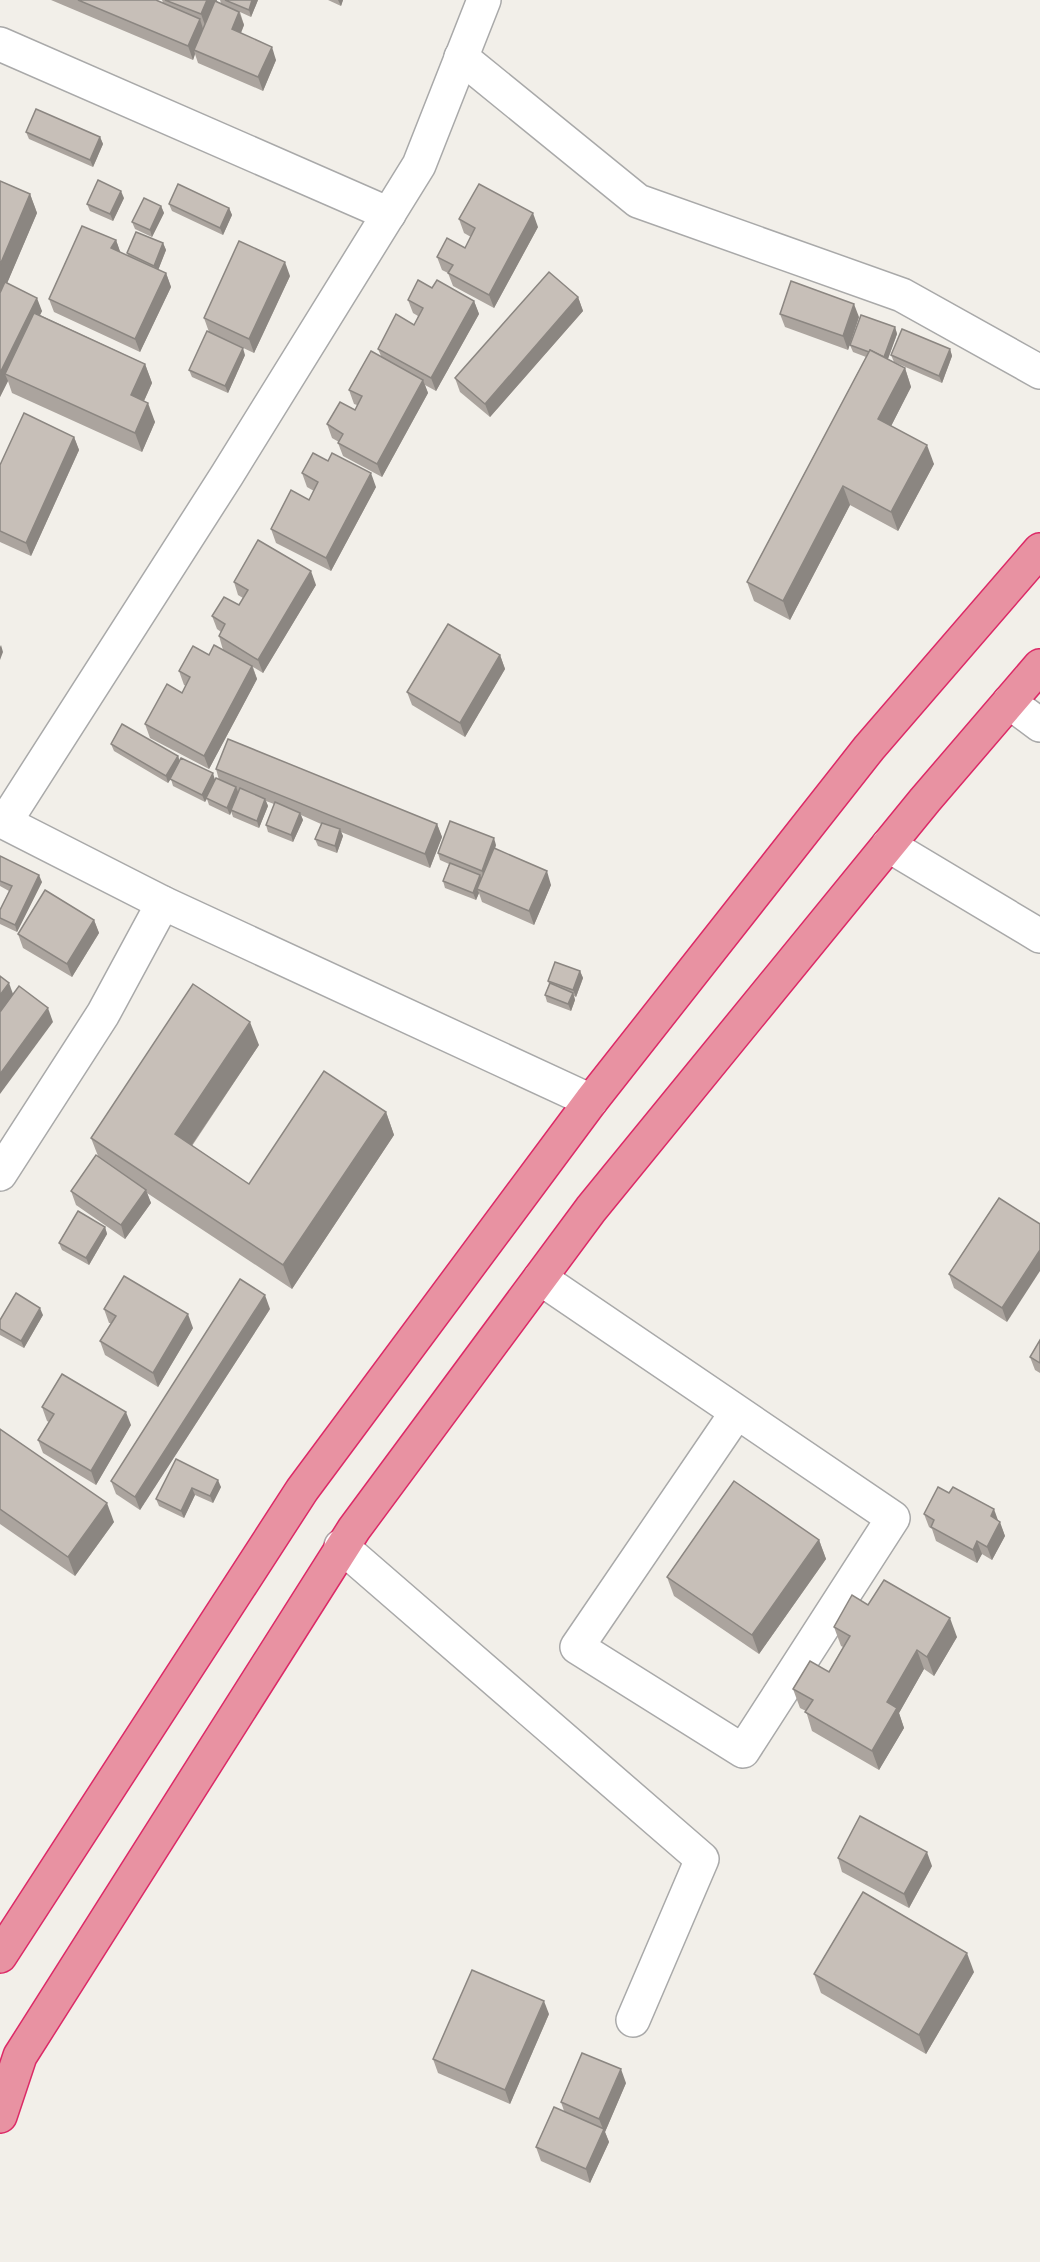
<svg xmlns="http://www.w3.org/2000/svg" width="1040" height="2262" font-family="'Nunito Sans',sans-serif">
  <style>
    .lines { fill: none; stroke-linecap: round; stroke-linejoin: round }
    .minor-casing { stroke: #a9a9a9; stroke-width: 36 }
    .highway-casing { stroke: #dc2a67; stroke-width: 36 }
    .minor { stroke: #fff; stroke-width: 33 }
    .highway { stroke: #e892a2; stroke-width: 33 }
    .wall { fill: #aba49e }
    .shaded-wall { fill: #8b8681 }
    .building { fill: #c7bfb8; stroke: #8b8681; stroke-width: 1.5 }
  </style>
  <rect width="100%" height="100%" fill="#f2efe9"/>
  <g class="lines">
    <defs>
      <g id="minor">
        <path d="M0 44 389 214"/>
        <path d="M461 57 638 201 902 295 1040 372"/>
        <path d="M1009 702 1040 725"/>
        <path d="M0 820 163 903 591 1101"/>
        <path d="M5 822 227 475 419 165 484 0"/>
        <path d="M888 845 1040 936"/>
        <path d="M0 1174 103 1014 163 903"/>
        <path d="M540 1278 893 1518 743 1751 577 1647 737 1412"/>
        <path d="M341 1546 702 1859 633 2020"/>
      </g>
      <g id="highway">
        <path d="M0 1956 302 1490 591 1101 869 748 1040 550"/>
        <path d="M0 2116 20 2056 354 1529 591 1209 925 800 1040 666"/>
      </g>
    </defs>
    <!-- minor casing -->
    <use href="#minor" class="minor-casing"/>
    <!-- highway casing -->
    <use href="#highway" class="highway-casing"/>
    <!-- minor -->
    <use href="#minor" class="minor"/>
    <!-- highway -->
    <use href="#highway" class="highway"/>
  </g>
  <!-- wall -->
  <g class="wall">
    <path d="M51 0H156L163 3 162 0H217L216 1 221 3 220 0H258L251 17 240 12 244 25 241 33 276 60 263 91 198 63 195 54 193 60Z"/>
    <path d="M328 0H343L341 6Z"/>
    <path d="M26 132 100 137 103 144 93 167 29 139Z"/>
    <path d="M0 181 30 194 37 213 7 283 42 311 40 315 145 364 152 383 144 401 155 422 142 452 12 393 8 381 0 397Z"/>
    <path d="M124 198 113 221 90 211 87 204Z"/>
    <path d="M169 204 229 208 232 215 223 235 172 211Z"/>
    <path d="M161 206 164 213 152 237 135 229 132 222Z"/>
    <path d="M459 219 538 227 494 308 453 286 448 273 442 270 437 257 465 248 471 237 464 233Z"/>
    <path d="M116 240 120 252 128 256 127 253 163 243 166 250 158 270 166 273 171 287 140 352 54 312 49 299Z"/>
    <path d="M290 276 254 353 209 332 204 318Z"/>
    <path d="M432 288 474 301 479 314 436 391 425 385 428 393 382 477 343 456 338 443 339 442 332 438 327 424 355 410 357 405 354 404 349 390 381 356 378 349 414 325 418 316 413 313 408 300Z"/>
    <path d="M578 297 583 311 490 417 460 392 455 378Z"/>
    <path d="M780 314 859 317 848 350 785 327Z"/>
    <path d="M895 327 897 334 888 359 905 368 911 387 891 426 934 464 898 531 850 505 790 620 754 601 747 582 866 357 853 352 850 345Z"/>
    <path d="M950 349 952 356 942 383 894 362 891 355Z"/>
    <path d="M245 355 228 393 192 377 189 370Z"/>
    <path d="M74 437 79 450 31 556 0 542V465Z"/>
    <path d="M302 473 376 487 331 571 276 543 271 529 309 500 314 491 307 487Z"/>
    <path d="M234 582 316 585 263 673 253 667 257 679 209 769 150 738 145 724 182 693 186 686 184 685 179 671 209 655 223 650 219 636 221 632 217 629 212 616 239 605 243 598 238 595Z"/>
    <path d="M500 655 505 669 465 737 412 705 407 692Z"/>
    <path d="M111 744 178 756 180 761 215 779 219 780 216 769 437 824 442 837 430 868 341 832 343 836 337 853 318 846 315 839 321 824 301 815 303 820 293 842 268 832 266 825 274 804 266 801 268 806 259 828 233 817 231 811 230 815 209 805 207 799 205 802 173 786 171 779 168 783 114 751Z"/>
    <path d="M496 845 495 849 551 885 534 925 482 902 479 893 476 900 445 888 443 881 449 864 440 860 438 853Z"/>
    <path d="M0 856 42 882 17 932 0 924V910L9 891 0 886Z"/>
    <path d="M94 920 99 933 72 977 23 948 18 934Z"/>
    <path d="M580 971 583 978 576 997 574 996 575 1000 571 1011 547 1002 545 995 549 984 548 981Z"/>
    <path d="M259 1045 192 1146 249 1184 386 1112 394 1135 292 1289 147 1193 151 1203 125 1239 76 1205 71 1191 98 1156 91 1138Z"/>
    <path d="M999 1198 1007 1322 954 1288 949 1274Z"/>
    <path d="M105 1227 107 1234 89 1265 62 1250 59 1243Z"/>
    <path d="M104 1309 193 1328 158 1387 105 1355 100 1341 111 1323H109Z"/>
    <path d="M270 1309 140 1510 116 1494 111 1481Z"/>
    <path d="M43 1315 24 1348 0 1335V1320Z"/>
    <path d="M1040 1340V1373L1035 1370 1030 1357Z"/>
    <path d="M42 1407 131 1425 96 1485 43 1453 38 1440 49 1422 47 1421Z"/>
    <path d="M0 1429 114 1522 75 1576 0 1524Z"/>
    <path d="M176 1459 221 1487 213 1503 195 1495 184 1518 159 1506 156 1499Z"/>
    <path d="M924 1514 999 1521 1005 1536 992 1560 982 1554 977 1563 936 1541 932 1529 929 1527Z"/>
    <path d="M819 1540 826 1559 759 1654 674 1596 667 1577Z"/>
    <path d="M868 1605 957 1637 934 1676 924 1669 899 1713 904 1728 879 1770 812 1731 806 1711 800 1708 793 1689 829 1672 843 1647 841 1646 834 1627Z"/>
    <path d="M838 1858 932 1866 909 1908 842 1872Z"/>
    <path d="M974 1972 926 2054 821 1993 814 1974Z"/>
    <path d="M549 2014 510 2104 438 2073 433 2059Z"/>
    <path d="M626 2083 605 2132 609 2142 590 2183 541 2161 536 2147 564 2111 561 2102Z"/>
  </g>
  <!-- shaded-wall -->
  <g class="shaded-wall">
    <path d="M207 0H217L206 28 201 14Z"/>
    <path d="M252 0H258L251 17 249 10Z"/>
    <path d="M338 0H343L341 6Z"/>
    <path d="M239 12 244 25 237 42 232 29Z"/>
    <path d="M200 19 204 32 194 50 195 54 193 60 188 46Z"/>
    <path d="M272 47 276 60 263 91 258 77Z"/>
    <path d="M100 137 103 144 93 167 90 160Z"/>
    <path d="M121 191 124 198 113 221 110 214Z"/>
    <path d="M30 194 37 213 0 300V265Z"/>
    <path d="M161 206 164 213 152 237 150 230Z"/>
    <path d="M229 208 232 215 223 235 220 228Z"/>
    <path d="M533 213 538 227 494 308 489 295Z"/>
    <path d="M116 240 121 254 111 248Z"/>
    <path d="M163 243 166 250 157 273 154 266Z"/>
    <path d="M285 262 290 276 254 353 249 339Z"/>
    <path d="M166 273 171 287 140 352 135 339Z"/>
    <path d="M578 297 583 311 490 417 485 404Z"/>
    <path d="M37 298 42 311 10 376 5 374 8 381 0 397V373Z"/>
    <path d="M474 301 479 314 436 391 431 378Z"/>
    <path d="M854 304 859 317 848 350 843 336Z"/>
    <path d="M895 327 897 334 886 364 884 357Z"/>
    <path d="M243 348 245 355 228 393 225 386Z"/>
    <path d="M950 349 952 356 942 383 939 376Z"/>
    <path d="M145 364 152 383 138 414 131 395Z"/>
    <path d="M905 368 911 387 885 438 878 419Z"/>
    <path d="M423 380 428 393 382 477 377 464Z"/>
    <path d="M148 403 155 422 142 452 135 433Z"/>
    <path d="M74 437 79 450 31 556 26 543Z"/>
    <path d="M927 445 934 464 898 531 891 512Z"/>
    <path d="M371 473 376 487 331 571 326 558Z"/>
    <path d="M843 486 850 505 790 620 783 601Z"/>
    <path d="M311 571 316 585 263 673 258 660Z"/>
    <path d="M1 645 3 652 0 660V647Z"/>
    <path d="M500 655 505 669 465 737 460 723Z"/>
    <path d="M252 666 257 679 209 769 204 756Z"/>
    <path d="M178 756 180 763 168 783 166 776Z"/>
    <path d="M213 773 215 780 205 802 202 795Z"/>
    <path d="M236 787 239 794 230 815 227 808Z"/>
    <path d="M265 799 268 806 259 828 257 821Z"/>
    <path d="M300 813 303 820 293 842 291 835Z"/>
    <path d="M437 824 442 837 430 868 425 854Z"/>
    <path d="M340 829 343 836 337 853 335 846Z"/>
    <path d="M494 838 496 845 484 878 482 871Z"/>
    <path d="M547 871 551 885 534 925 529 911Z"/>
    <path d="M39 875 42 882 17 932 15 925Z"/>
    <path d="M480 875 483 882 477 889 479 893 476 900 473 893Z"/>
    <path d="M94 920 99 933 72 977 67 964Z"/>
    <path d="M580 971 583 978 576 997 573 990Z"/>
    <path d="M9 983 16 1002 0 1023V995Z"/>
    <path d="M573 993 575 1000 571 1011 568 1004Z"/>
    <path d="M48 1008 53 1022 0 1094V1074Z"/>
    <path d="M250 1022 259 1045 183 1158 175 1134Z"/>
    <path d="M386 1112 394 1135 292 1289 283 1265Z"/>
    <path d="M146 1190 151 1203 125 1239 121 1225Z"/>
    <path d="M105 1227 107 1234 89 1265 86 1258Z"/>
    <path d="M1040 1250V1271L1007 1322 1002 1308Z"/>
    <path d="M265 1295 270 1309 140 1510 135 1497Z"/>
    <path d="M40 1308 43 1315 24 1348 21 1341Z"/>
    <path d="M188 1314 193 1328 158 1387 153 1373Z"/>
    <path d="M126 1412 131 1425 96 1485 91 1471Z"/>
    <path d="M218 1480 221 1487 213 1503 210 1496Z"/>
    <path d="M192 1488 195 1495 184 1518 181 1511Z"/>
    <path d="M107 1503 114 1522 75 1576 68 1557Z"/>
    <path d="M994 1509 999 1523 991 1516Z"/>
    <path d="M1000 1522 1005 1536 992 1560 987 1547Z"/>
    <path d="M819 1540 826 1559 759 1654 752 1635Z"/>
    <path d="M977 1541 982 1554 977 1563 973 1550Z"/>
    <path d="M950 1618 957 1637 934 1676 927 1657Z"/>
    <path d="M917 1650 924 1669 899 1713 904 1728 879 1770 872 1751 887 1702Z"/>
    <path d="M927 1852 932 1866 909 1908 904 1894Z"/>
    <path d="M967 1953 974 1972 926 2054 919 2035Z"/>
    <path d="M544 2001 549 2014 510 2104 505 2090Z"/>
    <path d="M621 2069 626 2083 605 2132 609 2142 590 2183 586 2169 603 2129 599 2119Z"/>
  </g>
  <!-- building -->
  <g class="building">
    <path d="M78 0H156L200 19 188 46Z"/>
    <path d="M165 0H207L201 14Z"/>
    <path d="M225 0H252L249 10Z"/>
    <path d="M215 1 239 12 232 29 272 47 258 77 194 50Z"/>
    <path d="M36 109 100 137 90 160 26 132Z"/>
    <path d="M98 180 121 191 110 214 87 204Z"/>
    <path d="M0 181 30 194 0 265Z"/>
    <path d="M178 184 229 208 220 228 169 204Z"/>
    <path d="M479 184 533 213 489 295 448 273 453 265 437 257 447 238 465 248 475 228 459 219Z"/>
    <path d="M144 198 161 206 150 230 132 222Z"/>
    <path d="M82 226 116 240 111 248 166 273 135 339 49 299Z"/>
    <path d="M136 232 163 243 154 266 127 253Z"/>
    <path d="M239 241 285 262 249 339 204 318Z"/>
    <path d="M549 272 578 297 485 404 455 378Z"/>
    <path d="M418 280 432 288 437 280 474 301 431 378 378 349 396 314 414 325 423 308 408 300Z"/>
    <path d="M791 281 854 304 843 336 780 314Z"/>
    <path d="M5 282 37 298 0 373V293Z"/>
    <path d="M34 313 145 364 131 395 148 403 135 433 5 374Z"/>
    <path d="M861 315 895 327 884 357 870 350 869 352 850 345Z"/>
    <path d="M902 329 950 349 939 376 891 355Z"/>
    <path d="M207 331 243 348 225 386 189 370Z"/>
    <path d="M870 350 905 368 878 419 927 445 891 512 843 486 783 601 747 582Z"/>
    <path d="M371 351 423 380 377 464 338 443 343 434 327 424 340 402 355 410 362 396 349 390Z"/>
    <path d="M24 413 74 437 26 543 0 531V465Z"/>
    <path d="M313 453 328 461 332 453 371 473 326 558 271 529 291 490 309 500 318 482 302 473Z"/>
    <path d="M258 540 311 571 258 660 219 636 225 624 212 616 224 597 239 605 248 590 234 582Z"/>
    <path d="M448 624 500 655 460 723 407 692Z"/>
    <path d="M214 645 252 666 204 756 145 724 167 684 182 693 190 677 179 671 193 646 209 655Z"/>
    <path d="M122 724 178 756 166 776 111 744Z"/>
    <path d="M228 739 437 824 425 854 216 769Z"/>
    <path d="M181 758 213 773 202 795 170 779Z"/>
    <path d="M216 778 236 787 227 808 206 798Z"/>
    <path d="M240 788 265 799 257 821 231 810Z"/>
    <path d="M275 802 300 813 291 835 266 825Z"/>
    <path d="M450 821 494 838 482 871 438 853Z"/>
    <path d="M322 823 340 829 335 846 315 839Z"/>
    <path d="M494 848 547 871 529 911 477 889Z"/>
    <path d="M0 856 39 875 15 925 0 918V910L12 886 0 881Z"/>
    <path d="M450 863 480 875 473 893 443 881Z"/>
    <path d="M45 890 94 920 67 964 18 934Z"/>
    <path d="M555 962 580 971 573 990 548 981Z"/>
    <path d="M0 976 9 983 0 995Z"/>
    <path d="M550 983 573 993 568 1004 545 995Z"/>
    <path d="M193 984 250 1022 175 1134 249 1184 324 1071 386 1112 283 1265 91 1138Z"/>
    <path d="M19 986 48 1008 0 1074V1012Z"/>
    <path d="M96 1155 146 1190 121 1225 71 1191Z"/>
    <path d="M999 1198 1040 1224V1250L1002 1308 949 1274Z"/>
    <path d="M78 1211 105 1227 86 1258 59 1243Z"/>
    <path d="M124 1276 188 1314 153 1373 100 1341 116 1316 104 1309Z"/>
    <path d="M240 1279 265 1295 135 1497 111 1481Z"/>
    <path d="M16 1293 40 1308 21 1341 0 1329V1320Z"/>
    <path d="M1040 1340V1363L1030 1357Z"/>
    <path d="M62 1374 126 1412 91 1471 38 1440 54 1414 42 1407Z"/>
    <path d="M0 1429 107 1503 68 1557 0 1509Z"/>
    <path d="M176 1459 218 1480 210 1496 192 1488 181 1511 156 1499Z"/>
    <path d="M734 1481 819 1540 752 1635 667 1577Z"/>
    <path d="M938 1487 949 1493 953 1487 994 1509 991 1516 1000 1522 987 1547 977 1541 973 1550 931 1527 934 1520 924 1514Z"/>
    <path d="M884 1580 950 1618 927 1657 917 1650 887 1702 897 1708 872 1751 805 1712 813 1700 793 1689 810 1661 829 1672 850 1636 834 1627 852 1595 868 1605Z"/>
    <path d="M860 1816 927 1852 904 1894 838 1858Z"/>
    <path d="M863 1892 967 1953 919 2035 814 1974Z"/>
    <path d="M472 1970 544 2001 505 2090 433 2059Z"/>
    <path d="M582 2053 621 2069 599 2119 561 2102Z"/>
    <path d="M554 2107 604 2129 586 2169 536 2147Z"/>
  </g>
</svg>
